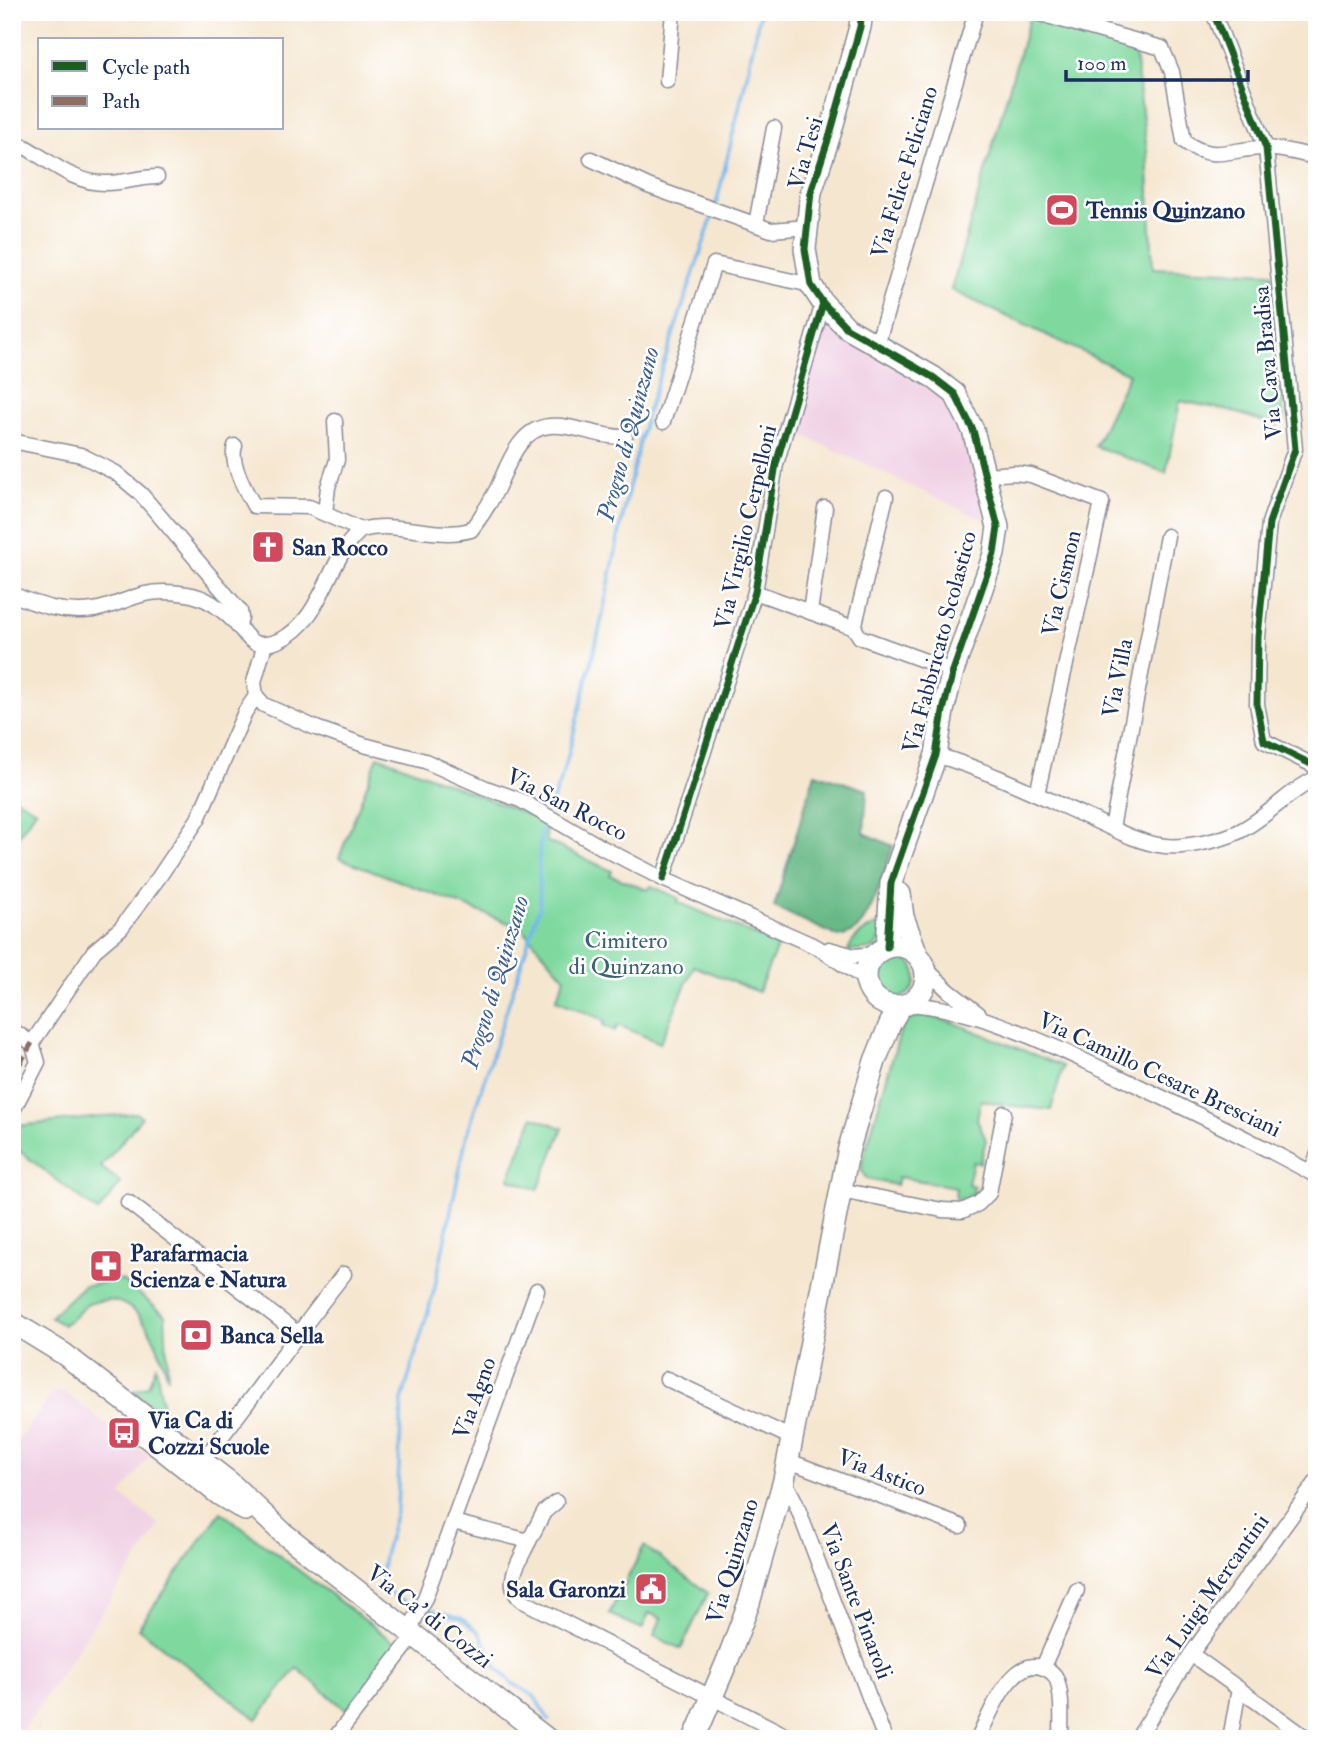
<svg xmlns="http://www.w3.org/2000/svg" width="1329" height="1751" font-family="'IM FELL Double Pica',serif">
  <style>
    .built { fill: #f0d0e4 }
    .green { fill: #7fd99f; stroke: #4d847e; stroke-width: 2 }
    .forest { fill: #67b986; stroke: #417472; stroke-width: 2 }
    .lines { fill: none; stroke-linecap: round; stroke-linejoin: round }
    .stream { stroke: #76b7eb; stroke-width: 3.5 }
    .street-casing { stroke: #888a96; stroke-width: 17 }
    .secondary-casing { stroke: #888a96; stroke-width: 24 }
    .street { stroke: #fff; stroke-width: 14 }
    .secondary { stroke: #fff; stroke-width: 21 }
    .quiet { stroke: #8d6e63; stroke-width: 5; stroke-dasharray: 10 5; stroke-linecap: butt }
    .cycleway-casing { stroke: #fff; stroke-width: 11 }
    .cycleway { stroke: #1b5e20; stroke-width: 7 }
    .labels { text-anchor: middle; stroke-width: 5; stroke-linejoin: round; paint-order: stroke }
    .street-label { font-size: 23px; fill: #1b2f5e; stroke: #fff }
    .poi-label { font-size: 23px; font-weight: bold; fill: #1b2f5e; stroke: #fff; text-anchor: start }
    .park-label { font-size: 23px; fill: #396272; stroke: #fff }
    .water-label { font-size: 24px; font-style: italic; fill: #3b5f8f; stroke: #fff }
  </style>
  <rect width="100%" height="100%" fill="#fff"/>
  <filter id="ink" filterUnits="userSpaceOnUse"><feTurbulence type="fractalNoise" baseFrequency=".0143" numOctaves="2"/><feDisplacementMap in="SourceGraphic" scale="14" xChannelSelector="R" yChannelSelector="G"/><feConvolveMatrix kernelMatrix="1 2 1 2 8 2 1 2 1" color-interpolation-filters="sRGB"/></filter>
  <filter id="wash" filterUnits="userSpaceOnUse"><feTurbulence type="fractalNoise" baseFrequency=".00686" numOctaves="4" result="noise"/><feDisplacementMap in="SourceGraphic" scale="28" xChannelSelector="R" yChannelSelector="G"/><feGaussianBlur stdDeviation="1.57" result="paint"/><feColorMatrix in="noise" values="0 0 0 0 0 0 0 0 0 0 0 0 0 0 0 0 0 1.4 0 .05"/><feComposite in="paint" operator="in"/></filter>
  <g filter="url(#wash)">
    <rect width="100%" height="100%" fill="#f5e6cf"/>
    <!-- built -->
    <g class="built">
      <path d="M817 318 841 335 932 391 948 389 939 396 950 408 963 434 981 490 984 520 792 430Z"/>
      <path d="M57 1391 64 1392 149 1456 121 1495 160 1525 17 1739H12V1449L52 1394Z"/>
    </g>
    <!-- green -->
    <g class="green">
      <path d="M1030 16 1134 47 1147 152 1153 268 1272 273 1284 421 1276 420 1277 426 1231 411 1180 401 1166 473 1095 446 1129 374 951 290Z"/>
      <path d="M378 756 534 817 547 824 546 841 612 871 610 875 648 890 651 886 679 898 678 902 778 945 758 992 694 966 660 1043 618 1025 615 1031 603 1025 604 1020 556 1000 565 978 522 928 339 858Z"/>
      <path d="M12 796 36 810 12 845Z"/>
      <path d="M886 923C878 952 876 949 848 951 852 936 871 925 886 923Z"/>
      <circle cx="895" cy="977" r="21"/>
      <path d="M923 1015 952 1022 1063 1066 1051 1110 1005 1105 981 1100 977 1119 986 1140 980 1163 973 1162 968 1184 974 1186 973 1193 965 1198 955 1199 956 1187 898 1177 896 1185 867 1179 862 1172V1163L901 1029 905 1021Z"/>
      <path d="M136 1113 142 1117 101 1167 121 1183 98 1212 12 1145V1135L18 1126Z"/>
      <path d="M533 1117 563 1128 538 1190 509 1179Z"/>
      <path d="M122 1280 165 1315 168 1378C158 1343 138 1287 91 1303 81 1306 78 1316 70 1320 67 1322 65 1322 63 1325L50 1317 83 1286Z"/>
      <path d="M156 1366 164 1414H162L133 1391 148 1386Z"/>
      <path d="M221 1512 399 1646 346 1710 297 1668 257 1719 138 1628Z"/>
      <path d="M644 1546 708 1593 681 1649 654 1636 661 1618 649 1613 642 1629 609 1614Z"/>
    </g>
    <!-- forest -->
    <path class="forest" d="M815 773 867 790 864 833 893 846C887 866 871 920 854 931 850 934 843 936 839 937L774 907Z"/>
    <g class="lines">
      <!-- stream -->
      <g class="stream">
        <path d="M716 205 747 75 760 12"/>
        <path d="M549 811 566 764 600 627 629 486 646 416 714 212"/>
        <path d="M417 1606 400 1600 380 1586 384 1556 397 1508 402 1400 434 1291 467 1134 540 905C539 877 536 844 546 818"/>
        <path d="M425 1608 461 1618 479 1632 498 1669 512 1683 534 1696 549 1720"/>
      </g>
    </g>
  </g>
  <g filter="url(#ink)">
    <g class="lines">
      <defs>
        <g id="street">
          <path d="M1033 12 1162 48 1172 72 1184 141C1214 165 1235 146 1268 148 1285 150 1301 153 1317 158"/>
          <path d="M1213 12 1266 148 1295 449 1269 523 1258 637 1257 704 1264 741 1317 767"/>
          <path d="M667 81 673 12"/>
          <path d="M12 140C45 155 69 184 107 183 123 183 140 177 157 177"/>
          <path d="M591 159 648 186 771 230 808 227"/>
          <path d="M756 224 774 128"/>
          <path d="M877 345 976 12"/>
          <path d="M663 422 714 264 811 285"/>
          <path d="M12 441 81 455 116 473 141 494 240 611 241 618 238 627"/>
          <path d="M235 446C229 461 246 492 254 506L309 507 361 530"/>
          <path d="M985 475 1015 473 1031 475 1102 502 1037 794"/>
          <path d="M325 513 328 487 337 460 335 421"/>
          <path d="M755 592 854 628 860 637 953 671"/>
          <path d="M12 594C40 606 64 614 94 610 112 607 128 598 145 594 158 591 174 592 187 594 209 597 226 612 240 628 244 633 248 640 255 643 263 646 273 643 280 640 315 624 325 579 344 550 348 542 355 536 361 530 398 520 434 540 471 530 481 517 490 503 497 489 508 465 519 428 550 426 575 424 599 438 625 437"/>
          <path d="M810 612 825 508"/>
          <path d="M854 628 886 497"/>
          <path d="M265 644 254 682 256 696 264 705 316 728 364 745 425 761 486 788 520 800 603 848 663 879 817 947 859 975 867 985"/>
          <path d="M936 755C987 770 1036 794 1085 816 1110 827 1137 843 1165 846 1185 848 1219 841 1238 832 1267 818 1288 791 1317 778"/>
          <path d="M1112 828 1167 536"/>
          <path d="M663 879 755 592 776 464 823 303"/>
          <path d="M829 949 854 956 876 954"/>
          <path d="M926 969 949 991 979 1014"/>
          <path d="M910 1004C983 1010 1045 1043 1111 1073 1181 1106 1250 1139 1317 1176"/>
          <path d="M12 1030 32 1043"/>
          <path d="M32 1043 94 951 121 928 159 877 198 819 245 712 256 696"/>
          <path d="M12 1112 38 1062 32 1043"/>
          <path d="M1311 1173 1317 1156"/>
          <path d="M840 1190 942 1210 962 1211 978 1204 989 1193 1004 1113"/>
          <path d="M128 1202 297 1333"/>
          <path d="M667 1379 794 1439"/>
          <path d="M202 1461C252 1401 295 1335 344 1274"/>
          <path d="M789 1461 960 1526"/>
          <path d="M784 1480 795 1501 885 1739"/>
          <path d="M453 1522 529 1541 544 1512 556 1502"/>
          <path d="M529 1541C520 1561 501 1585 523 1601L793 1739"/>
          <path d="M408 1633 425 1598 537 1290"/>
          <path d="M1191 1654 1308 1739"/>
          <path d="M1043 1667 1077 1590"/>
          <path d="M334 1739 413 1637"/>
          <path d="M978 1739C988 1718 1010 1658 1041 1667 1048 1669 1054 1672 1057 1680 1063 1699 1061 1719 1061 1739"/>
          <path d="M1137 1739 1191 1654 1317 1481"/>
          <path d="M1230 1739 1239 1689"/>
        </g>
        <g id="secondary">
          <path d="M862 12 860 27 831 131 811 192 805 249 811 285 823 303 847 328 933 377 955 394 973 430 998 527 994 554 953 671 943 711 936 755 891 883 887 947"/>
          <path d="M900 894 903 917 917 954"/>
          <circle cx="896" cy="976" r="30"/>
          <path d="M12 1322 64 1354 229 1482 283 1533 547 1739"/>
          <path d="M134 1427 220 1495 245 1510"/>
          <path d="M694 1739 728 1659 749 1603 784 1480 849 1148 875 1061 890 1024 900 1007"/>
        </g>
      </defs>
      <!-- street casing -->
      <use href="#street" class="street-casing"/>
      <!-- secondary casing -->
      <use href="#secondary" class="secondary-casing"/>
      <!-- street -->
      <use href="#street" class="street"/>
      <!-- secondary -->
      <use href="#secondary" class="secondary"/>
      <!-- quiet -->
      <path class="quiet" d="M12 1077 32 1043"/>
      <defs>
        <g id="cycleway">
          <path d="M862 12 860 27 831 131 811 192 805 249 811 285 823 303 847 328 933 377 955 394 973 430 998 527 994 554 953 671 943 711 936 755 891 883 887 947"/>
          <path d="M1213 12 1266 148 1295 449 1269 523 1258 637 1257 704 1264 741 1317 767"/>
          <path d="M663 879 755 592 776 464 823 303"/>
        </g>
      </defs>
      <!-- cycleway casing -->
      <use href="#cycleway" class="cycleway-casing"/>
      <!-- cycleway -->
      <use href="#cycleway" class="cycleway"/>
    </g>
  </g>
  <!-- icons -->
  <defs>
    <symbol id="stadium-square" viewBox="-11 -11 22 22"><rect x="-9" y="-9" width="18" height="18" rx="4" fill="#d1495b" stroke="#fff"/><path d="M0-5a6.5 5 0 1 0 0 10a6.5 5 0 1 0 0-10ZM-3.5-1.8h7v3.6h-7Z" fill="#fff"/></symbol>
    <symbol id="church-square" viewBox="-11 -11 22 22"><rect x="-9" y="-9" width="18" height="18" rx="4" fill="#d1495b" stroke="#fff"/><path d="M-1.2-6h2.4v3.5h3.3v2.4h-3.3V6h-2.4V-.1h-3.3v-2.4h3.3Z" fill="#fff"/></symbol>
    <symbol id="pharmacy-square" viewBox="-11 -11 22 22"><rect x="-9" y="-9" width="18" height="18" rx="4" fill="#d1495b" stroke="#fff"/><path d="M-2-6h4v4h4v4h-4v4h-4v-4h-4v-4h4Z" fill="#fff"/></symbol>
    <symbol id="bank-square" viewBox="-11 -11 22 22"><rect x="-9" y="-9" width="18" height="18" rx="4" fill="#d1495b" stroke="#fff"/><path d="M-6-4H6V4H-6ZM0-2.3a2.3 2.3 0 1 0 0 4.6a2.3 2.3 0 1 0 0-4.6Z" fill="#fff"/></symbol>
    <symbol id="bus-square" viewBox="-11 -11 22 22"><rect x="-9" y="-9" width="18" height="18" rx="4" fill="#d1495b" stroke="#fff"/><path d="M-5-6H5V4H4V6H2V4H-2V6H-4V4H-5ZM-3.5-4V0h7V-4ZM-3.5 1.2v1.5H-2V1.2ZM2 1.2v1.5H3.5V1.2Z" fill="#fff"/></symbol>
    <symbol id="civic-square" viewBox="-11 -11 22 22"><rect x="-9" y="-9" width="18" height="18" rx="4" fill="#d1495b" stroke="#fff"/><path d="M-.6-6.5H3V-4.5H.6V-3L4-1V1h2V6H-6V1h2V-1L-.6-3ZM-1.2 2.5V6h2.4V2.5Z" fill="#fff"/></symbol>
  </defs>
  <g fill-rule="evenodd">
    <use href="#stadium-square" x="1043" y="191" width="38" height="38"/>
    <use href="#church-square" x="249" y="528" width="38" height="38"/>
    <use href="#pharmacy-square" x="87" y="1247" width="38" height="38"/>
    <use href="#bank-square" x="177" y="1316" width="38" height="38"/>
    <use href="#bus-square" x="105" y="1414" width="38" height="38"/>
    <use href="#civic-square" x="632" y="1570" width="38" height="38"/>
  </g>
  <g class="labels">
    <!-- street labels -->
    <g class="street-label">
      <text transform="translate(805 153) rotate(-74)" y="8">Via Tesi</text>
      <text transform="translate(904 172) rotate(-73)" y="8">Via Felice Feliciano</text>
      <text transform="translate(1267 363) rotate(-95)" y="8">Via Cava Bradisa</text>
      <text transform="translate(745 527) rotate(-77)" y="8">Via Virgilio Cerpelloni</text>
      <text transform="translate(1061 583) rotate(-77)" y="8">Via Cismon</text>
      <text transform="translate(939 642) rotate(-75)" y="8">Via Fabbricato Scolastico</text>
      <text transform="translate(1117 678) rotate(-79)" y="8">Via Villa</text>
      <text transform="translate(567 804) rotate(27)" y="8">Via San Rocco</text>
      <text transform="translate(1160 1074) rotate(25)" y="8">Via Camillo Cesare Bresciani</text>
      <text transform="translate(474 1398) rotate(-70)" y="8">Via Agno</text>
      <text transform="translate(882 1472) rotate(21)" y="8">Via Astico</text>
      <text transform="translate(732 1561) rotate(-73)" y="8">Via Quinzano</text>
      <text transform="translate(1207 1596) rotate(-55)" y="8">Via Luigi Mercantini</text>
      <text transform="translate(857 1601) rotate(69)" y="8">Via Sante Pinaroli</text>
      <text transform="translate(430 1616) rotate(38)" y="8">Via Ca' di Cozzi</text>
    </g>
    <!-- poi labels -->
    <g class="poi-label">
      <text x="1086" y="218">Tennis Quinzano</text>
      <text x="292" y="555">San Rocco</text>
      <text x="130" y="1261">Parafarmacia<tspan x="130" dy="26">Scienza e Natura</tspan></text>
      <text x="220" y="1343">Banca Sella</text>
      <text x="148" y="1428">Via Ca di<tspan x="148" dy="26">Cozzi Scuole</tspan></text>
      <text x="626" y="1597" text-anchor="end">Sala Garonzi</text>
    </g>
    <!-- park labels -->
    <g class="park-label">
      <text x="626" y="948">Cimitero<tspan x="626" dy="26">di Quinzano</tspan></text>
    </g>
    <!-- water labels -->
    <g class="water-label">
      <text transform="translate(628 434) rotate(-75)" y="8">Progno di Quinzano</text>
      <text transform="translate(495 982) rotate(-73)" y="8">Progno di Quinzano</text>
    </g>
  </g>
  <!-- margin -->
  <rect width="1329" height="1751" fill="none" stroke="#fff" stroke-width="42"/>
  <!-- legend -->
  <rect x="38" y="38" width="245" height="91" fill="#ffffff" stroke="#a4acbf" stroke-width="2"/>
  <rect x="52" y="61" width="35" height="10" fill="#1b5e20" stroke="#a4acbf" stroke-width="2"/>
  <text x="102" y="74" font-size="21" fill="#1b2f5e">Cycle path</text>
  <rect x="52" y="96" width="35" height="10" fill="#8d6e63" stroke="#a4acbf" stroke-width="2"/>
  <text x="102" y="108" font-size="21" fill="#1b2f5e">Path</text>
  <!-- scale -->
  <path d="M1066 70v10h182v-10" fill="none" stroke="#1b2f5e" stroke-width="3.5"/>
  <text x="1077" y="70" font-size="21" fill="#1b2f5e" stroke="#ffffff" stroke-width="5" paint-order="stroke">100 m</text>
</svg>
